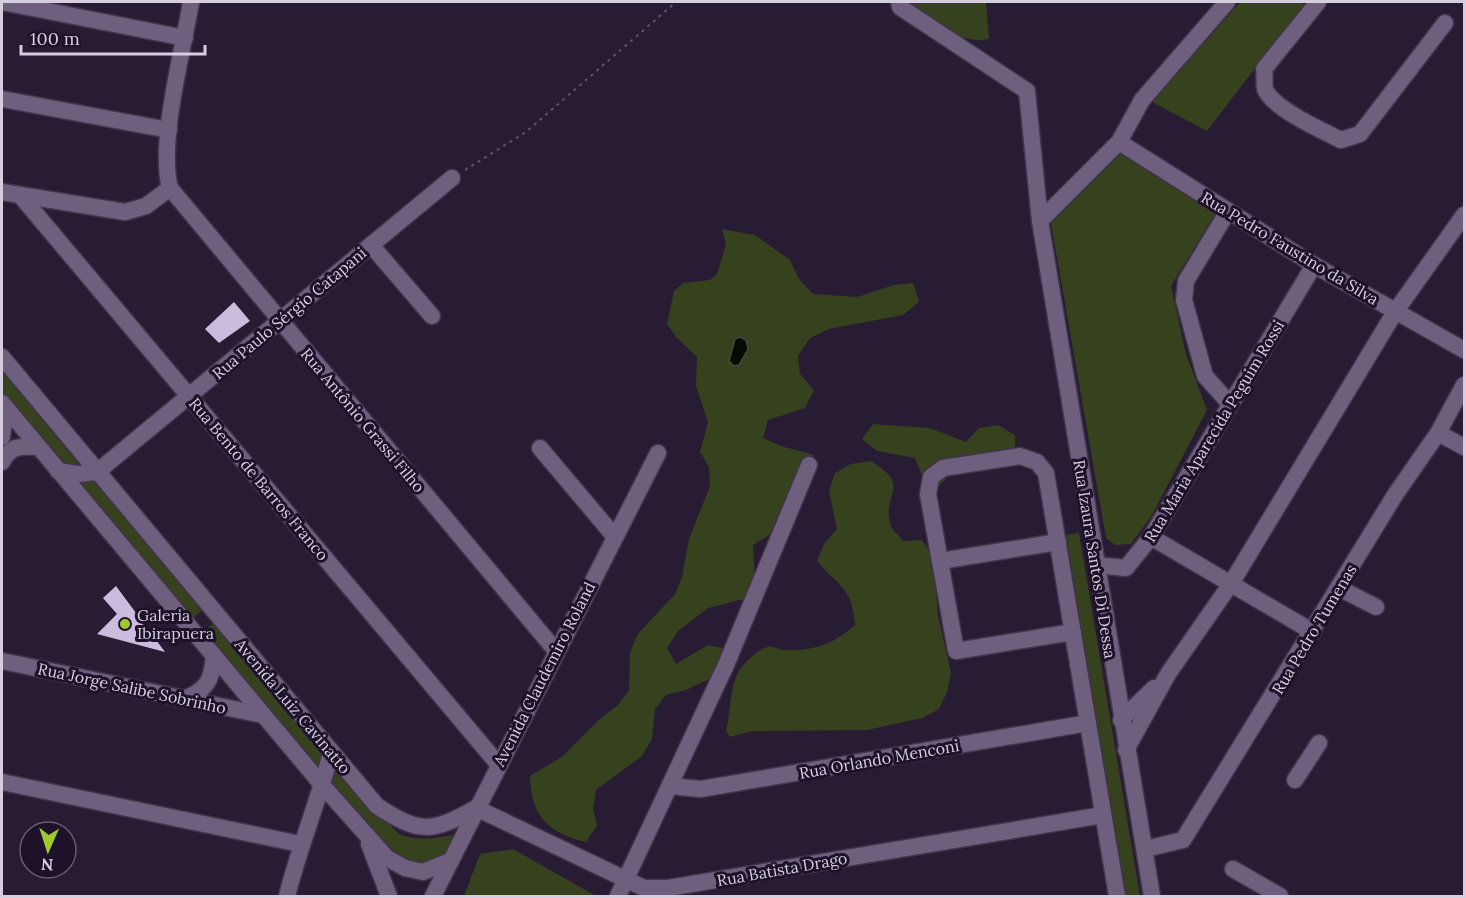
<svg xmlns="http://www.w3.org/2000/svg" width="1466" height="898" font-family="Lora,serif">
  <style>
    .green { fill: #36411e }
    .water { fill: #060d00; stroke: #444743; stroke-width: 1.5 }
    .building { fill: #cbbcdd }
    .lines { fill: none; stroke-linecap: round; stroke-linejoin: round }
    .minor-casing { stroke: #40354a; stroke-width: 19 }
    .path { stroke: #5f546b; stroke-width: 2; stroke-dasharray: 3 4.5; stroke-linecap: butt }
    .minor { stroke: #6d5f7d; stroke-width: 16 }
    .poi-dot { fill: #a0c92b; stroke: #1e122a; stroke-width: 2 }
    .labels { text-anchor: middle; stroke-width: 6; stroke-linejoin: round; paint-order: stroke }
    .street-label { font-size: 16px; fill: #d5cedf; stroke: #1e122a }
    .poi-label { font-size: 16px; fill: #d5cedf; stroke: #1e122a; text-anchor: start }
  </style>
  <rect width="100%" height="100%" fill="#281b34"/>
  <!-- green -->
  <g class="green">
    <path d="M911 2H986L989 39C959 45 935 22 912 5Z"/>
    <path d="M1240 2H1306L1207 131 1152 102Z"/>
    <path d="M1120 149 1217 211 1171 286 1186 354 1207 410 1152 515 1131 544 1115 545 1106 538 1051 223Z"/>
    <path d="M722 229 755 235 790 260 799 279 813 294 857 297 894 285 913 283 919 302 903 315 829 329 810 338 798 356 800 374 814 390 805 408 768 420 763 438 781 446 814 455 784 526 753 545 755 583 744 599 708 608 678 631 667 648 676 664 708 645 727 649 714 677 686 690 666 695 655 709 652 739 642 756 596 790 593 808 597 826 586 842C548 833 531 816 530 776L563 756 602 717 617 706 629 691 630 653 637 635 675 594 682 577 689 539 710 486 709 467 700 452 708 422 696 386 697 357 677 338 667 324 674 291 683 283 710 280 717 274 726 244Z"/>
    <path d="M2 370 81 467 61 466 2 394Z"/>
    <path d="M873 424 930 428 966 442 979 428 998 425 1015 435V451L952 472 939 486 922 476 915 458 877 451 862 439Z"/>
    <path d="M871 461C914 487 880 494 891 526 893 531 900 536 903 541L922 540 933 556 938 616 951 673 947 692 939 709 922 718 867 730 752 731 730 737 726 731C731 713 729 688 739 671 743 664 758 649 767 647 773 646 780 650 786 650 813 652 835 643 855 625 852 587 840 588 817 561L824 544 837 529 829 491 835 473 851 464Z"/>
    <path d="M95 480 202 610 190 621 75 482Z"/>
    <path d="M1079 533 1140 896H1126L1066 535Z"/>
    <path d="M215 622 325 756 321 774 203 632Z"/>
    <path d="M335 769 399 834C420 842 436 838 457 834L446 857 435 864 408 865 383 846 331 786Z"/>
    <path d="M513 849 596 896H597H464L480 854Z"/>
  </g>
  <!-- water -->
  <path class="water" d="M740 337 746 340 748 349 739 365 734 366 729 361 735 339Z"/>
  <!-- building -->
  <g class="building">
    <path d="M234 302 250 321 219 343 205 329Z"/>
    <path d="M116 586 165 652 97 634 117 614 103 598Z"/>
  </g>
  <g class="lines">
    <defs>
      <g id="minor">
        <path d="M2 2 185 38"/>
        <path d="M191 2C183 51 158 142 170 188L556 651"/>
        <path d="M899 2 900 7 1027 91 1040 221 1152 896"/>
        <path d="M1318 2 1264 69C1265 75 1264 83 1265 89 1273 109 1323 131 1341 140L1360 134 1445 23"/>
        <path d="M2 99 169 130"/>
        <path d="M1119 142 1314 265 1464 350"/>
        <path d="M2 192 125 212 146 206 170 188"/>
        <path d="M20 195 498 764"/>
        <path d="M1228 211 1186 281 1184 300 1205 376 1230 404"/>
        <path d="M1040 221 1119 142 1142 100 1227 2"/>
        <path d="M371 245 432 316"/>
        <path d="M2 357 377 806C420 834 432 833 476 808"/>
        <path d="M2 403 323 786 387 858 405 868 423 872 450 861"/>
        <path d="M1438 433 1464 447"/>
        <path d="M2 437 6 408"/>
        <path d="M540 448 615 537"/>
        <path d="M2 462C11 445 20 446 38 447"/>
        <path d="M58 471 78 474 97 472 452 178"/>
        <path d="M1151 537 1313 632"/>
        <path d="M940 561 1058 542"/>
        <path d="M1096 565 1126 568 1151 537 1314 265"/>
        <path d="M1339 588 1376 607"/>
        <path d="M1073 632 956 651 928 494 931 477 943 468 1020 456 1037 462 1046 473 1117 896"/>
        <path d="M2 661 263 715"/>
        <path d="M184 699C207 690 212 680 214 656"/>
        <path d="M1121 720 1154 688"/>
        <path d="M1126 750 1168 674 1232 582 1395 312 1464 215"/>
        <path d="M1295 780 1319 743"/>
        <path d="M2 782 300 844"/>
        <path d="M670 786 701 789 1088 723"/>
        <path d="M476 808 644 888H668L1103 815"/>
        <path d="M369 844 389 896"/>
        <path d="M1145 849 1183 840 1395 495 1438 433 1464 385"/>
        <path d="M1233 869 1280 896"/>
        <path d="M287 896C299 848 318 802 331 753"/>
        <path d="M433 896 658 453"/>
        <path d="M618 896 726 665 809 465"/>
      </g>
    </defs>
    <!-- minor casing -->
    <use href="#minor" class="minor-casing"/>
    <!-- path -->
    <path class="path" d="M465 170 526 132 676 2"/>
    <!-- minor -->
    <use href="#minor" class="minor"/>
  </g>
  <!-- markers -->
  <circle class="poi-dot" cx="125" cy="624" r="6"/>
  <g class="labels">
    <!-- street labels -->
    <g class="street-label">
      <text transform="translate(1290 248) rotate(31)" y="6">Rua Pedro Faustino da Silva</text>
      <text transform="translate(289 313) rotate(-40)" y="6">Rua Paulo Sérgio Catapani</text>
      <text transform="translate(363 420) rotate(50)" y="6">Rua Antônio Grassi Filho</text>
      <text transform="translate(1214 431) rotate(-59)" y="6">Rua Maria Aparecida Peguim Rossi</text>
      <text transform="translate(259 479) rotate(50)" y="6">Rua Bento de Barros Franco</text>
      <text transform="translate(1095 559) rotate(81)" y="6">Rua Izaura Santos Di Dessa</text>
      <text transform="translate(1314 629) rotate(-59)" y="6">Rua Pedro Tumenas</text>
      <text transform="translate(544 674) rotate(-63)" y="6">Avenida Claudemiro Roland</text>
      <text transform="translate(132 688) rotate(12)" y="6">Rua Jorge Salibe Sobrinho</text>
      <text transform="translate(293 706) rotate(50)" y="6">Avenida Luiz Cavinatto</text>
      <text transform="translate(879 759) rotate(-10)" y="6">Rua Orlando Menconi</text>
      <text transform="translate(782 869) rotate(-10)" y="6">Rua Batista Drago</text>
    </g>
    <!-- poi labels -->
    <g class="poi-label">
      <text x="137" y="621">Galeria<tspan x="137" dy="18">Ibirapuera</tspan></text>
    </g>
  </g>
  <!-- border -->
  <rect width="1466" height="898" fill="none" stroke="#d5cedf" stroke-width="6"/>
  <!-- north arrow -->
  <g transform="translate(48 850) rotate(183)"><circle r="28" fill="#1e122a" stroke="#675d72" stroke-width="1.5"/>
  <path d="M0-4.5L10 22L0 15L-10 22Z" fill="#a0c92b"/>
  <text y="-9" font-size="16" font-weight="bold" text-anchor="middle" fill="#d5cedf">N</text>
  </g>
  <!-- scale -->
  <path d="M21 45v9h184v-9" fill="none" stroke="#d5cedf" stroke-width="3"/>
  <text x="30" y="45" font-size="18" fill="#d5cedf" stroke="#1e122a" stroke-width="4.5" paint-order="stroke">100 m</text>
</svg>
